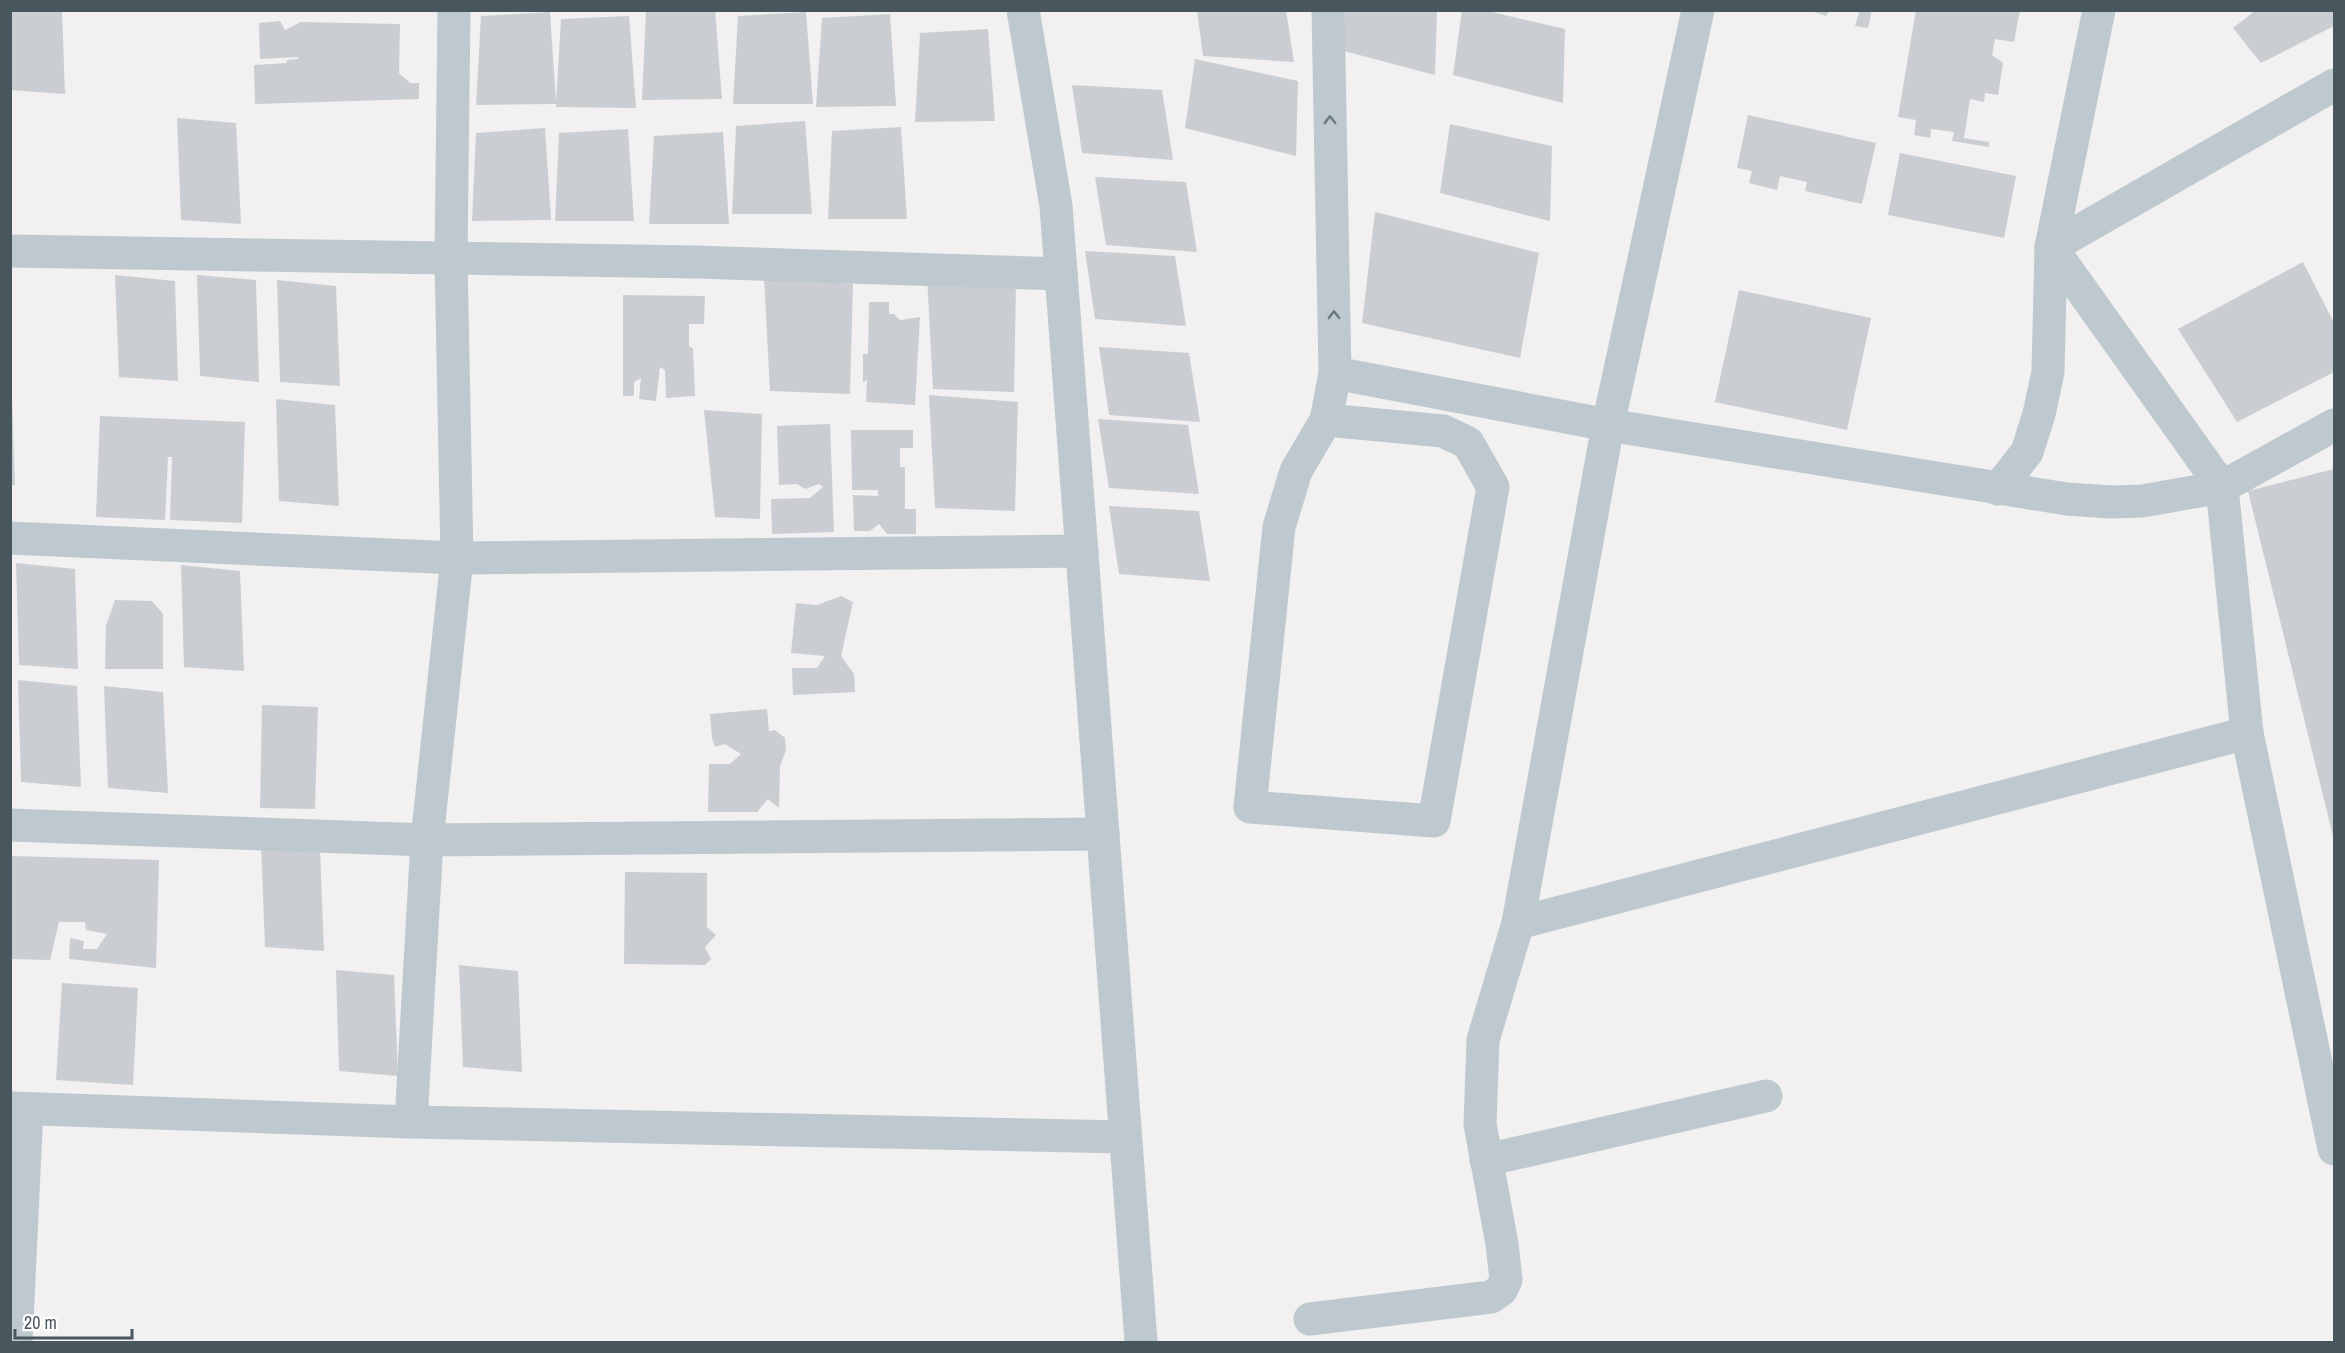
<svg xmlns="http://www.w3.org/2000/svg" width="2345" height="1353" font-family="'Archivo Narrow',sans-serif">
  <style>
    .building { fill: #caced2 }
    .lines { fill: none; stroke-linecap: round; stroke-linejoin: round }
    .minor { stroke: #bec9cf; stroke-width: 33 }
    .oneway { stroke: #6b787f }
  </style>
  <rect width="100%" height="100%" fill="#f2f0f0"/>
  <!-- building -->
  <g class="building">
    <path d="M10 10H62L65 94 10 90Z"/>
    <path d="M715 10 722 99 642 100 646 11Z"/>
    <path d="M1197 10H1286L1294 62 1203 56Z"/>
    <path d="M1330 10H1437L1435 75 1325 46Z"/>
    <path d="M1462 10H1483L1565 29 1563 103 1453 75Z"/>
    <path d="M1808 10H1830L1826 16Z"/>
    <path d="M1860 10H1872L1868 28 1855 26Z"/>
    <path d="M1916 10H2020L2014 42 1995 39 1992 55 2003 63 1998 95 1985 93 1984 102 1970 99 1964 138 1989 142V147L1952 141 1954 132 1931 129 1930 138 1914 135 1916 120 1898 117Z"/>
    <path d="M2256 10H2334V26L2261 63 2233 28Z"/>
    <path d="M550 12 556 102 561 19 629 16 636 108 556 107V104L476 105 481 16Z"/>
    <path d="M806 12 813 104H733L738 16Z"/>
    <path d="M890 14 896 106 816 107 822 18Z"/>
    <path d="M280 21 285 30 301 22 400 24 399 73 410 83H419V99L255 104 254 65 287 63V60L298 59V57L260 59 259 23Z"/>
    <path d="M988 29 995 121 915 122 920 33Z"/>
    <path d="M1195 59 1298 81 1296 156 1185 128Z"/>
    <path d="M1072 85 1162 90 1173 160 1082 153Z"/>
    <path d="M1748 115 1876 143 1862 204 1805 191 1807 182 1780 176 1777 190 1749 183 1752 171 1737 168Z"/>
    <path d="M177 118 236 123 241 224 181 220Z"/>
    <path d="M805 121 812 214H732L736 126Z"/>
    <path d="M1450 124 1552 146 1550 221 1440 193Z"/>
    <path d="M901 127 907 219H828L832 131Z"/>
    <path d="M545 128 551 220 472 221 476 133Z"/>
    <path d="M628 129 634 221H555L559 133Z"/>
    <path d="M723 132 729 224H649L654 136Z"/>
    <path d="M1900 153 2016 176 2004 238 1888 215Z"/>
    <path d="M1095 177 1186 182 1197 252 1106 245Z"/>
    <path d="M1375 212 1539 253 1520 358 1362 323Z"/>
    <path d="M1085 251 1175 256 1186 326 1095 319Z"/>
    <path d="M2303 262 2334 323V372L2237 422 2178 329Z"/>
    <path d="M115 275 175 281 178 381 119 377Z"/>
    <path d="M197 275 256 280 259 382 200 376Z"/>
    <path d="M927 276 1016 282 1014 392 933 389Z"/>
    <path d="M764 277 853 284 850 394 770 391Z"/>
    <path d="M277 280 336 286 340 386 280 382Z"/>
    <path d="M1739 290 1871 318 1847 430 1715 402Z"/>
    <path d="M623 295 705 296 704 324H689V346L693 349 695 396 666 398 665 370 660 367 656 401 639 399 641 378 634 382V396H623Z"/>
    <path d="M869 302H889V314H894L900 320 920 317 915 405 866 402 867 380 863 382V354H868Z"/>
    <path d="M1099 347 1189 353 1200 422 1109 415Z"/>
    <path d="M929 395 1018 402 1015 511 935 508Z"/>
    <path d="M10 398H12L15 485H10Z"/>
    <path d="M276 399 335 405 339 506 279 501Z"/>
    <path d="M704 410 762 414 760 519 715 517Z"/>
    <path d="M100 416 245 422 242 523 170 520 172 457H168L165 520 96 517Z"/>
    <path d="M1098 419 1188 425 1199 494 1109 488Z"/>
    <path d="M830 424 834 532 772 534 771 499 810 498 823 487 819 484 805 489 797 484 779 485 777 426Z"/>
    <path d="M851 430H913V448H900V467H905V509H916V534H887L879 524 870 531H854L853 495 878 496V490H852Z"/>
    <path d="M2334 469V840L2248 491Z"/>
    <path d="M1109 506 1199 511 1210 581 1119 574Z"/>
    <path d="M16 563 75 569 78 669 19 665Z"/>
    <path d="M181 565 240 571 244 671 184 667Z"/>
    <path d="M841 596 853 602 841 656 854 674 855 692 793 695 792 668H817L825 656 791 653 796 603 817 605Z"/>
    <path d="M115 600 152 601 163 614V669H105L106 626Z"/>
    <path d="M18 680 77 686 81 787 21 782Z"/>
    <path d="M104 686 163 692 168 793 108 788Z"/>
    <path d="M262 705 318 707 315 809 260 808Z"/>
    <path d="M767 709 769 731 775 730 785 738 786 750 780 766 779 808 768 799 757 812H708L709 764H730L741 754 725 744 715 747 712 738 710 714Z"/>
    <path d="M261 845 320 850 324 951 265 947Z"/>
    <path d="M11 856 159 860 156 968 69 959 70 938 84 941 83 949H97L107 934 86 930 85 922H59L50 960 10 959Z"/>
    <path d="M625 872 707 873V927L716 935 705 947 711 959 705 965 624 964Z"/>
    <path d="M459 965 518 971 522 1072 463 1067Z"/>
    <path d="M336 970 394 975 398 1076 339 1071Z"/>
    <path d="M62 983 138 988 133 1085 56 1080Z"/>
  </g>
  <g class="lines">
    <!-- minor -->
    <g class="minor">
      <path d="M1023 10 1056 206 1141 1342"/>
      <path d="M2051 247 2334 85"/>
      <path d="M10 251 696 262 1061 274"/>
      <path d="M1335 373 1608 425 2067 499 2111 502 2142 501 2222 487 2051 247"/>
      <path d="M1326 420 1443 431 1468 443 1493 487 1434 821 1250 807 1279 527 1296 471 1326 420 1335 373 1328 10"/>
      <path d="M2334 425 2222 487 2247 733 2334 1149"/>
      <path d="M1998 489 2027 452 2039 414 2048 372 2051 247 2099 10"/>
      <path d="M10 538 457 558 1082 551"/>
      <path d="M10 825 427 840 1103 834"/>
      <path d="M1518 923 2247 733"/>
      <path d="M10 1108 411 1122 1125 1137"/>
      <path d="M411 1122 427 840 457 558 451 258 454 10"/>
      <path d="M1486 1160 1766 1096"/>
      <path d="M1310 1319 1491 1297 1501 1290 1506 1280 1502 1244 1480 1124 1483 1040 1518 923 1608 425 1698 10"/>
      <path d="M16 1342 27 1109"/>
    </g>
  </g>
  <!-- one-way arrows -->
  <defs><path id="oneway-chevron" d="M-2-3.5L2.5 0L-2 3.5" fill="none" stroke-width="1.6" stroke-linecap="round" stroke-linejoin="round" transform="scale(1.5)"/></defs>
  <g class="oneway">
    <use href="#oneway-chevron" transform="translate(1330 120) rotate(-91)"/>
    <use href="#oneway-chevron" transform="translate(1334 315) rotate(-91)"/>
  </g>
  <!-- border -->
  <rect width="2345" height="1353" fill="none" stroke="#48565d" stroke-width="24"/>
  <!-- scale -->
  <path d="M15 1329v9h117v-9" fill="none" stroke="#48565d" stroke-width="3"/>
  <text x="24" y="1329" font-size="18" fill="#48565d" stroke="#ffffff" stroke-width="4.5" paint-order="stroke">20 m</text>
</svg>
